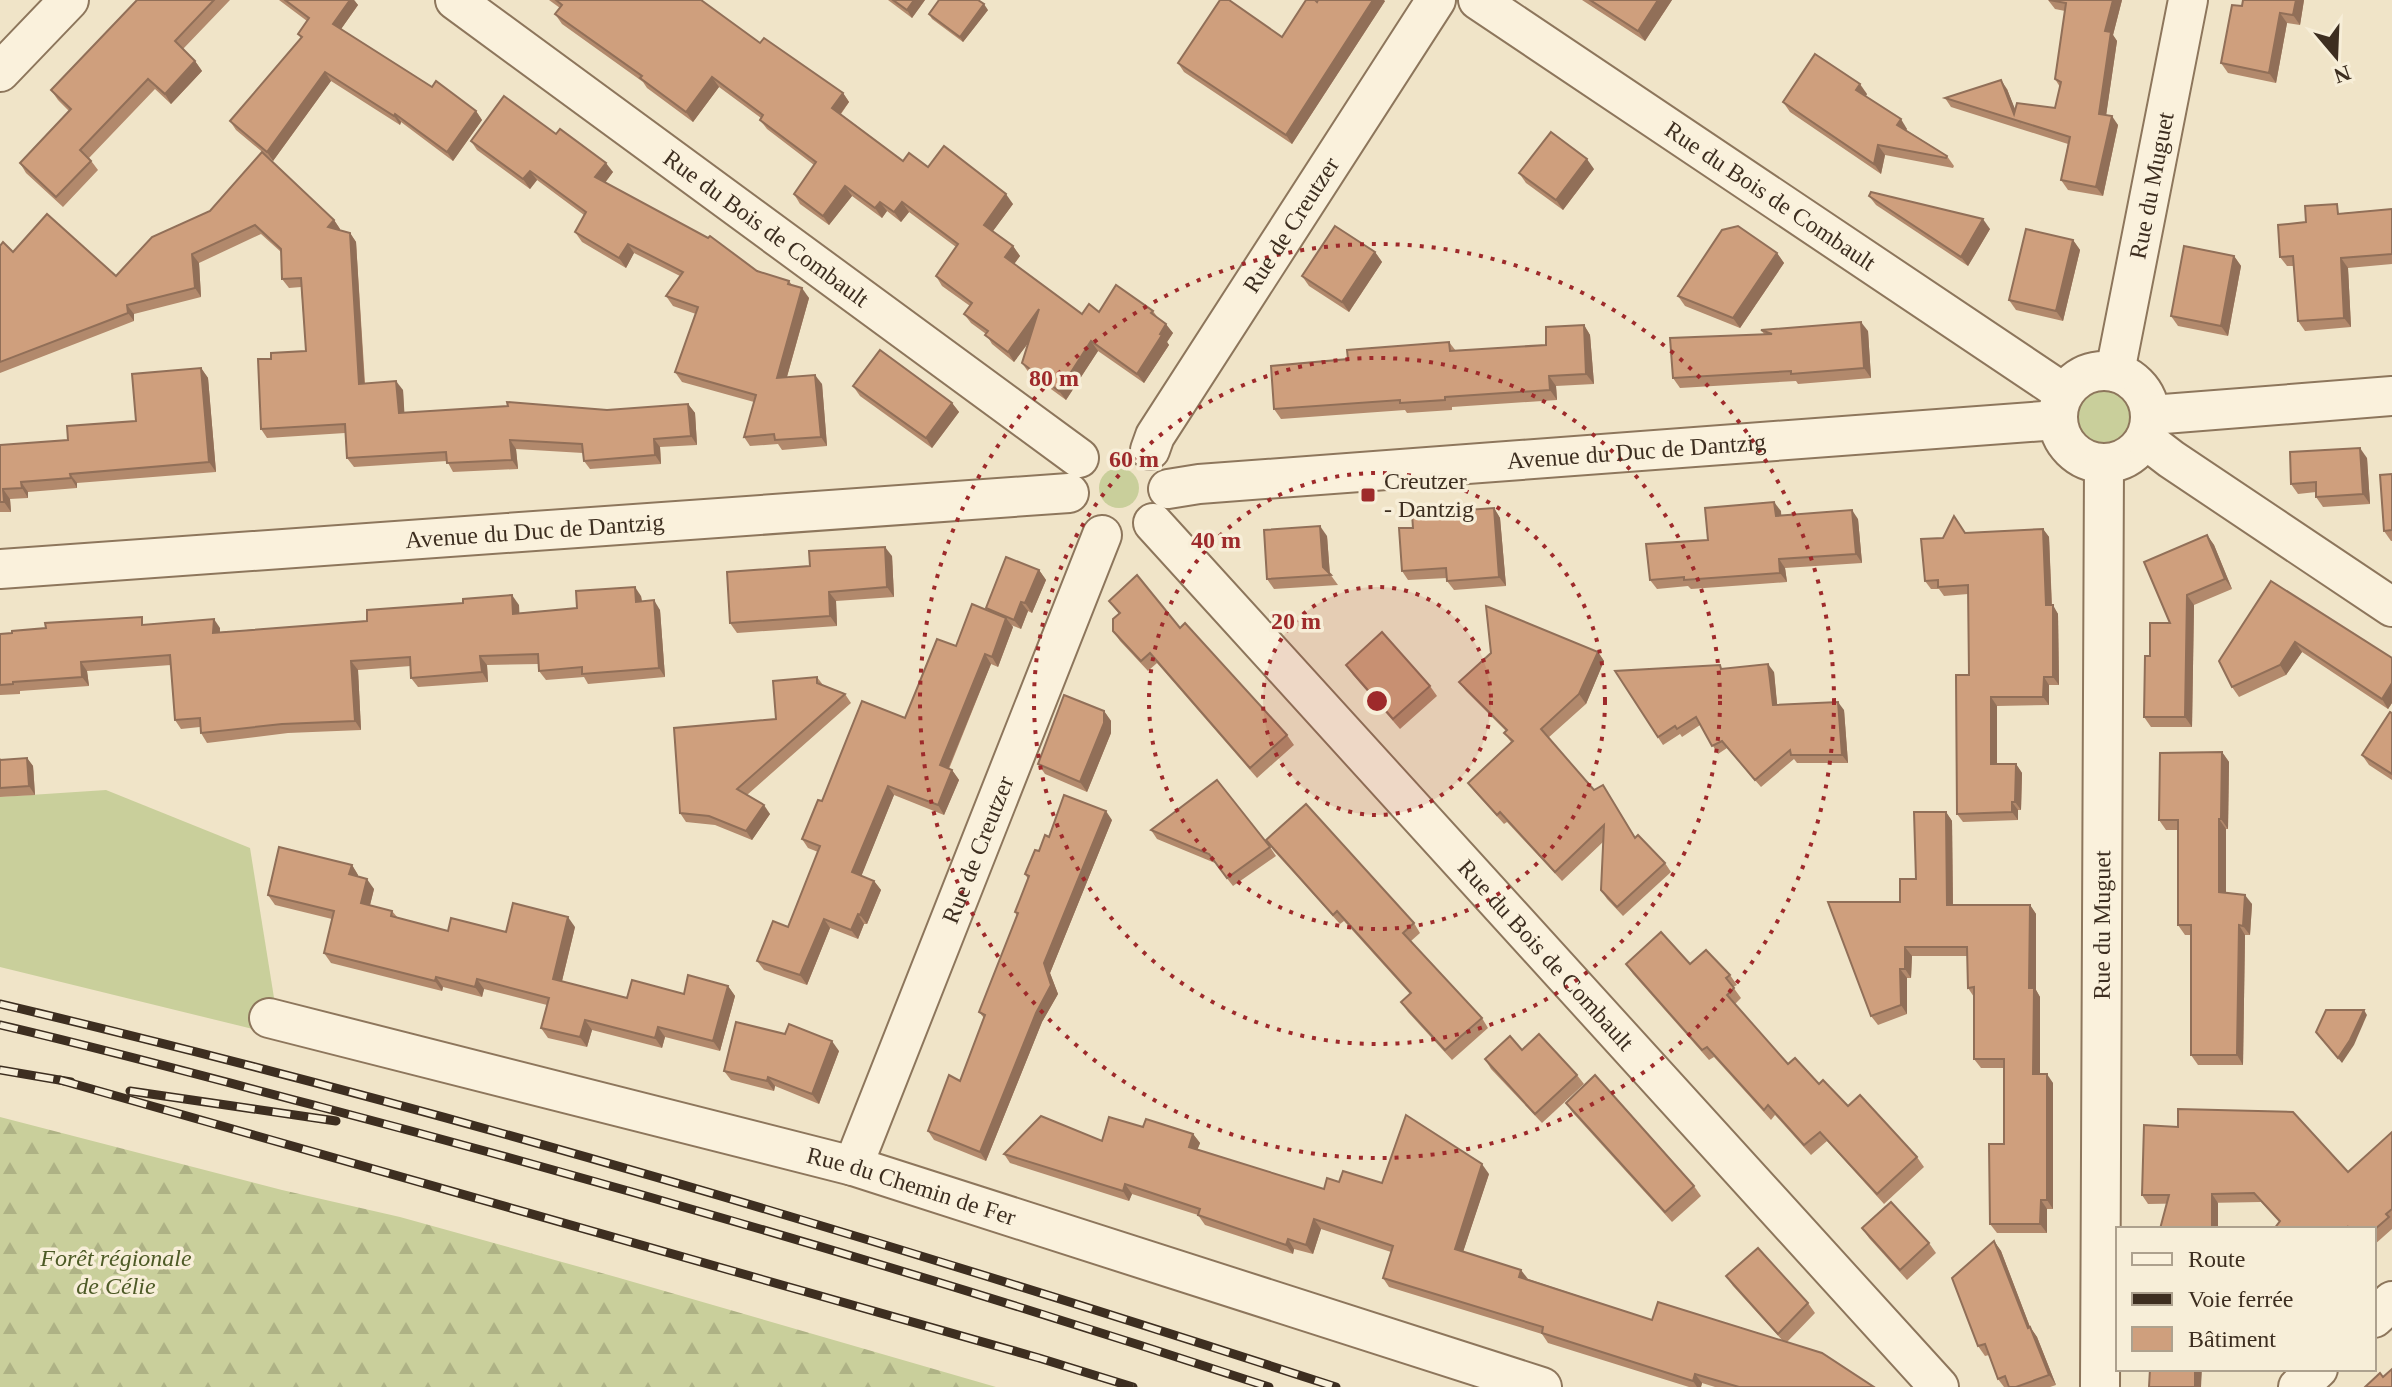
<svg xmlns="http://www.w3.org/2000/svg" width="2392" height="1387" font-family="'Times New Roman',serif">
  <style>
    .grass { fill: #c9cf9b }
    .forest { fill: url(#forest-firs) }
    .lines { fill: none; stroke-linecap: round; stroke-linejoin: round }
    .street-casing { stroke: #8d765c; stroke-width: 42 }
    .street { stroke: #faf1dc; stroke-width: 38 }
    .rail-casing { stroke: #3d2e20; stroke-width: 9 }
    .rail { stroke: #f7eed8; stroke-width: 6; stroke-dasharray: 18; stroke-linecap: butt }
    .wall { fill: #b2896c }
    .shaded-wall { fill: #916f58 }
    .building { fill: #cf9f7d; stroke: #916f58; stroke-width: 2 }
    .ring { fill: none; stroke: #9e2a2b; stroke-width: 4; stroke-dasharray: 4 8 }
    .poi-dot { fill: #9e2a2b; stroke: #f7eed8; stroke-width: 3 }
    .labels { text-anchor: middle; stroke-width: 7; stroke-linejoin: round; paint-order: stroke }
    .street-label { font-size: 24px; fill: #3d2e20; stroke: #f7eed8 }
    .poi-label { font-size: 24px; fill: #3d2e20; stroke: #f7eed8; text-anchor: start }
    .park-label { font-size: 24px; font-style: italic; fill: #4d5a26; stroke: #f7eed8 }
    .centre { fill: #9e2a2b; stroke: #f7eed8; stroke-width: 4 }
    .ring-label { font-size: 24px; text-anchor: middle; font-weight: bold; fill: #9e2a2b; stroke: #f7eed8; stroke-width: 7; stroke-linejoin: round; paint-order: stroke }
  </style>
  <defs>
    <pattern id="forest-firs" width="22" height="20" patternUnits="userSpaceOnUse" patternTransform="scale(2)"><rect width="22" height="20" fill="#c9cf9b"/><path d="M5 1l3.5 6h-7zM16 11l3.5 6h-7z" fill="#aeb285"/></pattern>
  </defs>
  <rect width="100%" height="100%" fill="#f0e4c8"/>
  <!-- grass -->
  <g class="grass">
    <circle cx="2105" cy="417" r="28"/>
    <circle cx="1119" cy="488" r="20"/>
    <path d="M106 790 250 848 275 1004 265 1032 0 967V797Z"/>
  </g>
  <!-- forest -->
  <path class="forest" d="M0 1117 282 1190 400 1217 616 1277 996 1387H0Z"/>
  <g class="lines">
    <defs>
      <g id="street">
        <path id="s1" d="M455 0 1079 458"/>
        <path id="s2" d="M1478 0 2064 393"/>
        <path d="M0 72 69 0"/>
        <circle cx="2104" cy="417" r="46"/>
        <path id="s3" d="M2115 372 2188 0"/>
        <path d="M2151 415 2392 396"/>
        <path d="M2145 439 2171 459 2392 607"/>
        <path id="s4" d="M1150 450 1155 436 1436 0"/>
        <path id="s5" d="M1168 489 1199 484 2057 420"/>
        <path id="s6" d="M1153 523 1939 1387"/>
        <path id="s7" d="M0 569 1069 493"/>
        <path id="s8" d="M269 1018 853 1166 1542 1387"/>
        <path id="s9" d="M853 1166 1102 535"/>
        <path d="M2374 1318 2392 1301"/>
        <path id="s10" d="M2100 1387 2104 464"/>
        <path d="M2298 1387 2318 1369"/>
      </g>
    </defs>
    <!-- street casing -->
    <use href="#street" class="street-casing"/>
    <!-- street -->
    <use href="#street" class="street"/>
    <defs>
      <g id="rail">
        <path d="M0 1004C451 1110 895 1244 1336 1387"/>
        <path d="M0 1025C108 1050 214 1079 321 1107 640 1191 956 1284 1269 1387"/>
        <path d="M0 1070 71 1082"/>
        <path d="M60 1080 1039 1358 1133 1387"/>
        <path d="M130 1091 336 1121"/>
      </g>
    </defs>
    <!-- rail casing -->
    <use href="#rail" class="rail-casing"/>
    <!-- rail -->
    <use href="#rail" class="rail"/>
  </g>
  <!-- wall -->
  <g class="wall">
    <path d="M137 0H230L183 49 195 61 202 71 171 104 155 89 89 158 98 170 63 207 26 173 20 163 69 111 58 100 51 90Z"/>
    <path d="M279 0H354L358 5 341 29 432 87 476 111 482 120 453 161 401 122 400 125 331 81 273 161 236 130 230 121 301 38 298 34 307 21Z"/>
    <path d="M549 0H701L760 43 843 93 849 102 841 114 903 161 928 167 1013 204 993 231 1013 246 1020 256 1014 264 1082 314 1099 312 1153 311 1158 318 1173 333 1167 342 1169 345 1144 383 1098 351 1066 400 1029 373 1022 363 1029 342 1014 362 992 344 986 334 971 323 964 314 970 306 942 286 936 276 956 247 909 212 901 222 887 211 882 218 852 196 829 225 800 204 794 194 814 165 767 129 760 120 761 118 719 87 693 122 647 88 643 82 562 24 555 14 560 8Z"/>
    <path d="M888 0H925L912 18Z"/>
    <path d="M1582 0H1672L1645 41Z"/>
    <path d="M2048 0H2122L2113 35 2117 41 2106 115 2118 125 2103 196 2068 190 2061 180 2068 144 1951 107 1945 98 2007 89 2015 110 2055 108 2060 87 2055 79 2065 11 2055 9Z"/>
    <path d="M2304 0 2300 25 2287 23 2276 83 2228 73 2221 63 2242 6Z"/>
    <path d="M1385 1 1292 144 1184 72 1178 63 1282 37 1317 2Z"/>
    <path d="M988 10 963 42 932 19 929 14Z"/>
    <path d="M1867 94 1866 96 1907 129 1906 130 1947 156 1954 166 1953 168 1885 155 1881 174 1790 112 1783 102Z"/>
    <path d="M556 134 613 172 605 182 757 271 789 281 792 285 809 298 787 377 822 384 827 446 782 450 778 444 750 446 744 437 754 402 682 382 675 372 696 314 673 306 666 296 680 276 634 253 626 268 582 242 575 232 584 215 537 180 530 189 477 150 471 141Z"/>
    <path d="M1594 169 1563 210 1526 183 1519 173Z"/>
    <path d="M1869 196 1990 229 1968 266 1876 205Z"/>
    <path d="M2392 209V264L2348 268 2351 327 2305 331 2298 321 2294 266H2287L2280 257 2343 213Z"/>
    <path d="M210 211 334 220 340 229 339 230 350 233 356 242 365 383 403 390 404 413 607 410 688 404 695 413 697 445 660 447 661 464 590 469 584 461 583 453 516 449 518 469 453 472 447 461 354 467 347 458 345 433 267 438 261 429 271 359 306 351 301 287 289 288 282 279 281 252 261 234 199 263 201 297 134 314V321L0 373V246L13 252 116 276Z"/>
    <path d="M2073 240 2080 250 2063 321 2016 310 2009 300Z"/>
    <path d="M1375 252 1382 262 1349 312 1309 286 1302 276Z"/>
    <path d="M1777 253 1784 263 1740 328 1685 306 1678 296Z"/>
    <path d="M2234 256 2241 266 2228 336 2178 326 2171 316Z"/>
    <path d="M1584 325 1590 335 1594 384 1556 386 1557 400 1452 407V410L1407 413 1405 410 1281 419 1274 409 1348 359 1449 342 1456 351 1546 345Z"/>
    <path d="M1761 330 1868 331 1871 378 1798 384 1796 381 1680 388 1673 378 1764 334Z"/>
    <path d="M201 368 208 378 216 472 77 483V488L28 492V498L10 499 11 512H0V445L68 440 136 421Z"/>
    <path d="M853 386 952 403 959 412 932 448 860 396Z"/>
    <path d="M2367 458 2370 504 2323 507 2316 497V492L2298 494 2291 484Z"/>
    <path d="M2392 474V541H2391L2384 531Z"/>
    <path d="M1494 508 1500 518 1506 586 1454 590 1447 581V578L1408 580 1402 571 1413 528Z"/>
    <path d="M1781 511V516L1858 519 1862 563 1785 568 1787 582 1691 589 1688 586 1657 589 1650 580 1708 540Z"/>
    <path d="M2043 529 2049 537 2052 605 2058 614 2059 685H2049V705L1997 706V764H2016L2022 773 2021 810H2018V820L1963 822 1957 814 1969 675 1968 594 1944 596 1939 589H1931L1925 581 1943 538 1965 533Z"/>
    <path d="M2207 535 2214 545 2232 589 2194 605 2192 727H2151L2144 717 2150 656 2170 623Z"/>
    <path d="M1327 536 1330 574 1338 585 1274 589 1267 579Z"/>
    <path d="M892 556 894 597 836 601 837 626 737 633 730 623 810 566Z"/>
    <path d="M1039 570 1046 580 1032 613 1028 611 1021 629 1011 625 1013 627 998 667 991 664 949 769 952 770 959 780 944 815 894 795 861 876 874 881 881 890 867 924H864L858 939 830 928 807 985 764 970 757 961 788 927 818 852 808 848 802 839 822 801 905 718 956 646 988 610 986 608Z"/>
    <path d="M2271 581 2392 658V703L2388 709 2302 652 2286 675 2239 697 2232 687Z"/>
    <path d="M641 596 642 601 660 610 665 677 588 684 584 677 546 680 539 671V664L487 665 488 682 418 687 411 678V666L358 670 361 730 288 733 207 743 201 733 200 727 181 729 175 720 171 665 87 671 89 686 20 691V694L0 695V634L147 624 220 628V632L367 621 519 605V613L577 608Z"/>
    <path d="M1109 601 1180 628 1287 735 1294 745 1257 778 1157 663 1148 671 1120 641 1113 631 1119 614Z"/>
    <path d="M1598 652 1604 661 1586 704 1548 738 1594 790 1603 785 1635 837 1665 863 1671 872 1623 916 1607 899 1601 890 1604 841 1562 881 1507 822 1504 824 1475 792 1468 783 1511 742 1504 733 1506 731 1466 691 1459 682Z"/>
    <path d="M1346 665 1430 686 1437 696 1400 729 1353 675Z"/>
    <path d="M1723 669 1774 672 1777 705 1844 710 1848 763H1797L1794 759 1761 787 1727 748 1718 754 1700 725 1682 737 1680 734 1663 745 1615 671Z"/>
    <path d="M817 677 823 685 845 694 851 703 747 795 770 814 752 840 715 825 686 822 680 813Z"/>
    <path d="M1104 711 1111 721V733L1087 792 1045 774 1038 764Z"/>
    <path d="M2392 713V780L2369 765 2362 755Z"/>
    <path d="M2222 752 2229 762 2228 829H2226V892L2252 904 2250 935H2245L2243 1065H2198L2191 1055V935H2185L2178 925V830H2166L2159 820Z"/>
    <path d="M0 758 2 760 27 758 33 766 35 795 0 797Z"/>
    <path d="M1946 812 1952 821 1953 905H2030L2036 914V990L2040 997V1074L2053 1083V1209H2047V1233H1997L1990 1224 2004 1144V1068H1981L1974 1059V997L1968 988 1967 956H1912L1911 978H1907V1014L1878 1025 1871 1016 1900 902 1916 879Z"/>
    <path d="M1112 820 1050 973 1058 994 1042 1022 986 1161 934 1140 928 1131 960 1081 984 1018 979 1012 1017 916 1015 912 1028 879 1025 874 1049 837Z"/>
    <path d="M1151 830 1270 847 1276 856 1233 886 1215 863 1157 839Z"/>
    <path d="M1266 840 1414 923 1420 933 1411 941 1482 1018 1488 1028 1452 1060 1408 1012 1401 1002 1410 994 1344 921 1340 924 1273 850Z"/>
    <path d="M352 865 358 875V877L374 889 370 905 392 911 398 918 448 931 506 932 575 927 562 981 627 998 684 994 728 986 735 996 720 1051 665 1037 662 1048 592 1030 587 1047 548 1038 541 1028 547 1005 484 989 482 997 443 987 442 991 331 963 324 953 332 919 275 905 268 895Z"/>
    <path d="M1626 964H1690L1730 975 1737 985 1733 987 1741 998 1735 1004 1788 1064 1819 1084 1917 1157 1924 1167 1884 1204 1827 1141 1811 1155 1775 1115 1771 1120 1714 1057 1709 1060 1633 974Z"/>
    <path d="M1522 1050 1577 1075 1584 1084 1542 1123 1491 1069 1485 1059Z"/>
    <path d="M839 1051 819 1104 775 1086 774 1091 731 1080 724 1071Z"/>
    <path d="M1566 1103 1694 1186 1701 1196 1672 1222 1573 1113Z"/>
    <path d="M1143 1127 1193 1134 1200 1143 1197 1150 1324 1189 1339 1182 1382 1183 1489 1174 1463 1252 1528 1279 1652 1320 1782 1340 1733 1286 1726 1276 1808 1303 1815 1313 1787 1342 1874 1387H1715L1702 1383 1701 1387H1689L1548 1343 1542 1334 1389 1287 1383 1278 1391 1252 1321 1229 1313 1254 1294 1249 1293 1254 1205 1225 1198 1215 1132 1194 1129 1201 1010 1163 1004 1154 1102 1141Z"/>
    <path d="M2392 1132V1229L2374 1245V1229H2274L2279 1222 2261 1202 2148 1204 2142 1195 2348 1172Z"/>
    <path d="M1862 1228 1929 1243 1936 1253 1907 1280 1869 1238Z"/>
    <path d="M1994 1241 2001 1251 2030 1327 2037 1337 2056 1385 2050 1387H2004L1998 1379 1989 1355 1985 1356 1978 1346Z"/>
  </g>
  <!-- shaded-wall -->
  <g class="shaded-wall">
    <path d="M350 0H354L358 5 339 32 333 24Z"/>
    <path d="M914 0H925L912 18 907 10Z"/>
    <path d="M1373 0H1384L1385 1 1292 144 1286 135Z"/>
    <path d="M1658 0H1672L1645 41 1638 31Z"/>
    <path d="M2113 0H2122L2113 35 2117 41 2105 123 2099 114 2105 31Z"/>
    <path d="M2296 0H2304L2300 25 2293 15Z"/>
    <path d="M984 4 988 10 963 42 960 37Z"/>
    <path d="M2280 13 2287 23 2276 83 2269 73Z"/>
    <path d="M195 61 202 71 171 104 165 94Z"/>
    <path d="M325 72 331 81 273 161 267 152Z"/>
    <path d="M712 77 719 87 693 122 686 112Z"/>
    <path d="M2001 80 2007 89 2021 124 2014 114Z"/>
    <path d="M1860 84 1867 94 1863 100 1856 90Z"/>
    <path d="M843 93 849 102 838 117 832 108Z"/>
    <path d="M476 111 482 120 453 161 447 152Z"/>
    <path d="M395 114 401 122 400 125 394 116Z"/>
    <path d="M2112 116 2118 125 2103 196 2096 187Z"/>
    <path d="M1901 119 1907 129 1904 134 1897 125Z"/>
    <path d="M1878 145 1885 155 1881 174 1874 164Z"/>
    <path d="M1587 159 1594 169 1563 210 1556 200Z"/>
    <path d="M606 163 613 172 602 187 595 177Z"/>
    <path d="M530 171 537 180 530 189 523 179Z"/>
    <path d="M845 186 852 196 829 225 823 216Z"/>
    <path d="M1006 194 1013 204 990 235 984 225Z"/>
    <path d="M880 202 887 211 882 218 875 208Z"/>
    <path d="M902 202 909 212 901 222 894 212Z"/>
    <path d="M1983 219 1990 229 1968 266 1961 257Z"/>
    <path d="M334 220 340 229 335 236 328 227Z"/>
    <path d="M350 233 356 242 365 393 359 384Z"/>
    <path d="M2073 240 2080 250 2063 321 2056 311Z"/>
    <path d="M628 244 634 253 626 268 619 258Z"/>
    <path d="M1013 246 1020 256 1012 267 1005 257Z"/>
    <path d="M1375 252 1382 262 1349 312 1342 302Z"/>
    <path d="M1777 253 1784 263 1740 328 1733 318Z"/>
    <path d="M192 254 199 263 201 297 195 288Z"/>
    <path d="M2234 256 2241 266 2228 336 2221 326Z"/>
    <path d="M2341 258 2348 268 2351 327 2344 318Z"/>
    <path d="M802 288 809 298 784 387 777 378Z"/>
    <path d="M127 305 134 314V321L128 313Z"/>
    <path d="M1039 309 1046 319 1014 362 1008 352Z"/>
    <path d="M1861 322 1868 331 1871 378 1864 368Z"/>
    <path d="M1166 324 1173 333 1167 342 1169 345 1144 383 1137 374Z"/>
    <path d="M1584 325 1590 335 1594 384 1586 374Z"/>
    <path d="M1091 341 1098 351 1066 400 1059 391Z"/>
    <path d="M201 368 208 378 216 472 209 462Z"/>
    <path d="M815 375 822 384 827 446 821 437Z"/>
    <path d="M1549 376 1556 386 1557 400 1550 390Z"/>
    <path d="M396 381 403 390 405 422 399 413Z"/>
    <path d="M952 403 959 412 932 448 926 438Z"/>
    <path d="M688 404 695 413 697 445 691 436Z"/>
    <path d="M654 439 660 447 661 464 655 455Z"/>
    <path d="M510 440 516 449 518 469 512 460Z"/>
    <path d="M2360 448 2367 458 2370 504 2363 494Z"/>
    <path d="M70 474 77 483V488L71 478Z"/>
    <path d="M21 482 28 492V498L22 488Z"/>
    <path d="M3 489 10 499 11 512 4 502Z"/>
    <path d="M1774 502 1781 511 1782 525 1776 516Z"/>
    <path d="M1494 508 1500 518 1506 586 1499 577Z"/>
    <path d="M1852 510 1858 519 1862 563 1856 554Z"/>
    <path d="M1320 526 1327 536 1330 577 1323 567Z"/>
    <path d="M2043 529 2049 537 2052 614 2046 605Z"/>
    <path d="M2207 535 2214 545 2232 589 2225 579Z"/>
    <path d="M885 547 892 556 894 597 887 587Z"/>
    <path d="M1779 559 1785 568 1787 582 1780 573Z"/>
    <path d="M1039 570 1046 580 1032 613 1025 603Z"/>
    <path d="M635 587 641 596 643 611 636 602Z"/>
    <path d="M829 592 836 601 837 626 830 616Z"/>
    <path d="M512 595 519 605 520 623 513 614Z"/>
    <path d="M2187 595 2194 605 2192 727 2185 717Z"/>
    <path d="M654 600 660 610 665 677 659 668Z"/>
    <path d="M1021 602 1028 611 1021 629 1014 620Z"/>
    <path d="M2053 605 2058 614 2059 685 2053 677Z"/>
    <path d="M1006 618 1013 627 998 667 992 657Z"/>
    <path d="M214 619 220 628 219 642 213 633Z"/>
    <path d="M2295 642 2302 652 2286 675 2280 665Z"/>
    <path d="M1598 652 1604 661 1586 704 1579 694Z"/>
    <path d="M985 654 991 664 946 774 940 765Z"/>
    <path d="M480 656 487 665 488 682 482 672Z"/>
    <path d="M351 661 358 670 361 730 355 721Z"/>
    <path d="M81 662 87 671 89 686 82 677Z"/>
    <path d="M1768 664 1774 672 1778 713 1773 705Z"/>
    <path d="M2044 677 2049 685V705L2043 697Z"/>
    <path d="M2392 683V703L2388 709 2382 699Z"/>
    <path d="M1991 697 1997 706V773L1991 764Z"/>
    <path d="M1838 702 1844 710 1848 763 1842 755Z"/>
    <path d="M1104 711 1111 721V733L1087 792 1080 782Z"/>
    <path d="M2222 752 2229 762 2228 829 2221 819Z"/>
    <path d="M27 758 33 766 35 795 29 786Z"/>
    <path d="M2016 764 2022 773 2021 810 2015 802Z"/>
    <path d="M952 770 959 780 944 815 938 805Z"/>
    <path d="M888 786 894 795 859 882 852 872Z"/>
    <path d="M2012 802 2018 810V820L2012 812Z"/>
    <path d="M764 805 770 814 752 840 746 831Z"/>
    <path d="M1106 811 1112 820 1050 973 1058 994 1042 1022 986 1161 980 1152 1044 963Z"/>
    <path d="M1946 812 1952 821 1953 914 1947 905Z"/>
    <path d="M2219 819 2226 829V901L2219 892Z"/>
    <path d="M352 865 358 875 356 884 349 874Z"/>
    <path d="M367 879 374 889 368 913 361 903Z"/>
    <path d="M874 881 881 890 867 924 860 915Z"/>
    <path d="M2245 895 2252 904 2250 935 2243 926Z"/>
    <path d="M2030 905 2036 914V990L2040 997V1083L2033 1074 2029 988Z"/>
    <path d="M858 914 864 924 858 939 851 930Z"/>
    <path d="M568 917 575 927 560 989 553 979Z"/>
    <path d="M824 919 830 928 807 985 800 975Z"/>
    <path d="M2239 925 2245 935 2243 1065 2237 1055Z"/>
    <path d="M1905 947 1912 956 1911 978 1905 969Z"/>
    <path d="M1900 969 1907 978V1014L1901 1005Z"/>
    <path d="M436 977 443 987 442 991 435 981Z"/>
    <path d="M477 979 484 989 482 997 475 987Z"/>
    <path d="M728 986 735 996 720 1051 713 1041Z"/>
    <path d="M2364 1010 2367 1015 2354 1045 2342 1063 2338 1058Z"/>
    <path d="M585 1020 592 1030 587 1047 580 1037Z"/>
    <path d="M658 1027 665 1037 662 1048 655 1038Z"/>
    <path d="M832 1041 839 1051 819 1104 812 1094Z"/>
    <path d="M2047 1074 2053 1083V1209L2047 1200Z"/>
    <path d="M768 1077 775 1086 774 1091 767 1081Z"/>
    <path d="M1193 1134 1200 1143 1195 1156 1189 1147Z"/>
    <path d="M1482 1164 1489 1174 1461 1258 1455 1249Z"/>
    <path d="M1125 1184 1132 1194 1129 1201 1123 1191Z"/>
    <path d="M2212 1194 2218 1203V1229H2212Z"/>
    <path d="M2041 1200 2047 1209V1233L2040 1224Z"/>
    <path d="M1314 1219 1321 1229 1313 1254 1306 1245Z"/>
    <path d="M1288 1239 1294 1249 1293 1254 1286 1245Z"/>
    <path d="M1994 1241 2001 1251 2030 1327 2037 1337 2056 1385 2049 1375 2028 1328Z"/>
    <path d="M1521 1270 1528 1279 1519 1277Z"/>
    <path d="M2195 1369H2202L2201 1387H2195Z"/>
    <path d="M1695 1374 1702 1383 1701 1387H1697L1693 1381Z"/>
  </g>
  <!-- building -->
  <g class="building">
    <path d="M137 0H214L175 41 195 61 165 94 148 79 80 150 91 161 56 197 20 163 71 109 51 90Z"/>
    <path d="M285 0H350L333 24 432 87 436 81 476 111 447 152 395 114 394 116 325 72 267 152 230 121 302 37 298 34 309 18Z"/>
    <path d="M556 0H701L760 43 764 38 843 93 832 108 903 161 909 153 928 167 944 146 1006 194 984 225 1013 246 1005 257 1082 314 1089 304 1099 312 1116 285 1153 311 1151 313 1166 324 1160 334 1162 335 1137 374 1091 341 1059 391 1022 363 1039 309 1008 352 985 335 988 331 964 314 972 303 936 276 958 244 902 202 894 212 880 202 875 208 845 186 823 216 794 194 816 162 760 120 763 115 712 77 686 112 640 78 642 76 555 14 562 5Z"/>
    <path d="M893 0H914L907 10Z"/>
    <path d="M939 0H978L984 4 960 37 929 14Z"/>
    <path d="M1220 0H1229L1282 37 1306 0H1315L1317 2 1318 0H1373L1286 135 1178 63Z"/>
    <path d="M1590 0H1658L1638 31Z"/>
    <path d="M2049 0H2113L2105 31 2111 32 2099 114 2112 116 2096 187 2061 180 2070 137 1945 98 2001 80 2014 114 2017 103 2055 108 2061 82 2055 79 2066 3Z"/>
    <path d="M2243 0H2296L2293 15 2280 13 2269 73 2221 63 2232 5 2242 6Z"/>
    <path d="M1815 54 1860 84 1856 90 1901 119 1897 125 1947 156 1946 158 1878 145 1874 164 1783 102Z"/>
    <path d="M504 96 556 134 560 129 606 163 595 177 708 238 710 236 757 271 789 281 788 284 802 288 777 378 815 375 821 437 775 440 774 434 744 437 756 395 675 372 698 307 666 296 683 272 628 244 619 258 575 232 586 212 530 171 523 179 471 141Z"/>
    <path d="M1551 132 1587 159 1556 200 1519 173Z"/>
    <path d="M262 152 334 220 328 227 350 233 359 384 396 381 399 413 508 406 507 402 607 410 688 404 691 436 654 439 655 455 584 461 582 444 510 440 512 460 447 463 446 452 347 458 345 424 261 429 258 359H271V353L306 351 301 278 282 279 281 249 255 225 192 254 195 288 127 305 128 313 0 362V246L3 242 13 252 47 214 116 276 152 237 210 211Z"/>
    <path d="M1871 192 1983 219 1961 257 1869 196Z"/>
    <path d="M2337 204 2338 214 2392 209V254L2341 258 2344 318 2298 321 2293 256 2280 257 2278 225 2306 222 2305 206Z"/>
    <path d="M1335 226 1375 252 1342 302 1302 276Z"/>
    <path d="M1738 226 1777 253 1733 318 1678 296 1722 230Z"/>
    <path d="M2026 229 2073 240 2056 311 2009 300Z"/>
    <path d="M2184 246 2234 256 2221 326 2171 316Z"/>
    <path d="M1861 322 1864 368 1791 374V371L1673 378 1670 338 1772 334 1761 330Z"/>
    <path d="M1584 325 1586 374 1549 376 1550 390 1445 397V400L1400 403V400L1274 409 1271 366 1348 359 1347 350 1449 342 1450 351 1546 345V327Z"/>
    <path d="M880 350 952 403 926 438 853 386Z"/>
    <path d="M201 368 209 462 70 474 71 478 21 482 22 488 3 489 4 502H0V445L68 440 67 426 136 421 132 374Z"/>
    <path d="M2360 448 2363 494 2316 497V482L2291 484 2290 452Z"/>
    <path d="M2392 474V530L2384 531 2380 475Z"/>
    <path d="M1774 502 1776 516 1852 510 1856 554 1779 559 1780 573 1684 580V577L1650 580 1646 544 1708 540 1705 508Z"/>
    <path d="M1494 508 1499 577 1447 581 1446 568 1402 571 1399 528H1413L1412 514Z"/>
    <path d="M1954 516 1965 533 2043 529 2046 605H2053V677H2044L2043 697H1991V764H2016L2015 802H2012V812L1957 814 1956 675H1969L1968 585 1938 587V580L1925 581 1921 539 1943 538Z"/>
    <path d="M1320 526 1323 567 1331 575 1267 579 1264 530Z"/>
    <path d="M2207 535 2225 579 2187 595 2185 717H2144L2145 656H2150V623H2170L2144 562Z"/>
    <path d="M885 547 887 587 829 592 830 616 730 623 727 572 810 566 809 551Z"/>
    <path d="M1006 557 1039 570 1025 603 1021 602 1014 620 986 608Z"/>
    <path d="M1137 575 1180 628 1185 623 1287 735 1250 768 1150 653 1141 661 1113 631V619L1120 613 1109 601Z"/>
    <path d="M2271 581 2392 658V683L2382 699 2295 642 2280 665 2232 687 2219 661Z"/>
    <path d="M635 587 636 602 654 600 659 668 582 674V667L539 671 538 654 480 656 482 672 411 678 410 657 351 661 355 721 282 724 201 733 200 718 175 720 170 655 81 662 82 677 13 682V684L0 685V634L12 633V631L46 628 45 623 142 617V625L214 619 213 633 367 621V610L463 603V599L512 595 513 614 577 608 576 591Z"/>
    <path d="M972 604 1006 618 992 657 985 654 940 765 952 770 938 805 888 786 852 872 874 881 860 915 858 914 851 930 824 919 800 975 757 961 773 921 788 927 820 846 802 839 818 800 822 801 862 701 905 718 937 639 956 646Z"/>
    <path d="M1486 606 1598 652 1579 694 1541 729 1594 790 1603 785 1635 838 1638 835 1665 863 1617 907 1601 890 1604 825 1555 872 1500 812 1497 815 1468 783 1513 741 1504 733 1507 730 1459 682 1491 653Z"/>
    <path d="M1382 632 1430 686 1393 719 1346 665Z"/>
    <path d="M1768 664 1773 705 1838 702 1842 755H1791L1790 750 1755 780 1722 741 1712 746 1696 717 1677 729 1675 726 1658 737 1615 671 1720 665 1721 669Z"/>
    <path d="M817 677V683L845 694 737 789 764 805 746 831 709 816 680 813 674 728 776 719 773 681Z"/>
    <path d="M1064 695 1104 711V723L1080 782 1038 764Z"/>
    <path d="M2390 712 2392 713V774L2362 755Z"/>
    <path d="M2222 752 2221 819H2219V892L2245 895 2243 926 2239 925 2237 1055H2191V925H2178V820H2159L2160 753Z"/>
    <path d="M27 758 29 786 0 788V760Z"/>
    <path d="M1217 780 1270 847 1227 878 1209 854 1151 830Z"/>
    <path d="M1064 795 1106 811 1044 963 1051 985 1036 1013 980 1152 928 1131 949 1075 960 1081 985 1015 979 1012 1018 913 1015 912 1029 876 1025 874 1035 850 1039 851 1045 835 1049 837Z"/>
    <path d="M1306 804 1414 923 1403 933 1482 1018 1445 1050 1401 1002 1411 993 1337 911 1333 915 1266 840Z"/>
    <path d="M1914 812H1946L1947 905H2030L2029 988H2034L2033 1074H2047V1200H2041L2040 1224H1990L1989 1144H2004V1059H1974V987L1968 988 1967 947H1905V969H1900L1901 1005 1871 1016 1828 902H1900V879H1916Z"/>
    <path d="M279 847 352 865 349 874 367 879 361 903 392 911 391 916 448 931 451 918 506 932 513 903 568 917 553 979 627 998 632 980 684 994 688 975 728 986 713 1041 658 1027 655 1038 585 1020 580 1037 541 1028 549 998 477 979 475 987 436 977 435 981 324 953 334 911 268 895Z"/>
    <path d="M1661 932 1690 964 1706 950 1730 975 1726 978 1734 988 1727 995 1788 1064 1795 1058 1819 1084 1823 1080 1848 1106 1860 1095 1917 1157 1877 1194 1820 1132 1804 1145 1768 1105 1764 1110 1707 1047 1702 1050 1626 964Z"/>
    <path d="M2326 1010H2364L2350 1040 2338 1058 2316 1032Z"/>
    <path d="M736 1022 785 1034 789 1024 832 1041 812 1094 768 1077 767 1081 724 1071Z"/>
    <path d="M1539 1034 1577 1075 1535 1114 1485 1059 1510 1036 1522 1050Z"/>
    <path d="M1595 1075 1694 1186 1665 1212 1566 1103Z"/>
    <path d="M2178 1109 2293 1112 2348 1172 2392 1132V1209L2386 1214 2389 1217 2374 1230V1229H2350L2348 1227 2347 1229H2274L2280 1221 2254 1193 2212 1194V1229H2160L2169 1195H2142L2144 1125 2178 1127Z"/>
    <path d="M1406 1115 1482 1164 1455 1249 1521 1270 1519 1277 1652 1320 1658 1302 1822 1353 1874 1387H1739L1695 1374 1693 1381 1542 1333 1543 1327 1383 1278 1393 1246 1314 1219 1306 1245 1288 1239 1286 1245 1198 1215 1200 1209 1125 1184 1123 1191 1004 1154 1041 1116 1102 1141 1109 1117 1143 1127 1146 1119 1193 1134 1189 1147 1324 1189 1327 1178 1339 1182 1343 1171 1382 1183Z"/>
    <path d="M1891 1202 1929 1243 1900 1270 1862 1228Z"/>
    <path d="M1994 1241 2028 1328 2030 1327 2049 1375 2016 1387H2009L2005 1376 1998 1379 1985 1344 1978 1346 1952 1278Z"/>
    <path d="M1758 1248 1808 1303 1778 1334 1726 1276Z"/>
    <path d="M2150 1369H2195V1387H2149Z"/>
    <path d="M2392 1369V1387H2365L2380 1373 2383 1377Z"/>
  </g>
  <!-- distance rings -->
  <circle cx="1377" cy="701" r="114" fill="#9e2a2b" fill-opacity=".12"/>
  <g class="ring">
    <circle cx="1377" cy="701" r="114"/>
    <circle cx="1377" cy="701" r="228"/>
    <circle cx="1377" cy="701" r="343"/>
    <circle cx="1377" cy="701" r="457"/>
  </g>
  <!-- markers -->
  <rect class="poi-dot" x="1360" y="487" width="16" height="16" rx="4"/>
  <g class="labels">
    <!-- street labels -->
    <g class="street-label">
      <text dy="8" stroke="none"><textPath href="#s3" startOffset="190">Rue du Muguet</textPath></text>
      <text dy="8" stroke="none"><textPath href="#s2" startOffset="352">Rue du Bois de Combault</textPath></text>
      <text dy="8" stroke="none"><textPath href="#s4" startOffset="266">Rue de Creutzer</textPath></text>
      <text dy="8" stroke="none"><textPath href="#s1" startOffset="386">Rue du Bois de Combault</textPath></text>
      <text dy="8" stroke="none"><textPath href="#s5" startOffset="470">Avenue du Duc de Dantzig</textPath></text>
      <text dy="8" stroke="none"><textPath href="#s7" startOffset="536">Avenue du Duc de Dantzig</textPath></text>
      <text dy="8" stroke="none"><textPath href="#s9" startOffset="340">Rue de Creutzer</textPath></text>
      <text dy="8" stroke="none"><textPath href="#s10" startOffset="462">Rue du Muguet</textPath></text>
      <text dy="8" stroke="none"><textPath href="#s6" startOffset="584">Rue du Bois de Combault</textPath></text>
      <text dy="8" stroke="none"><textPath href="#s8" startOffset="664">Rue du Chemin de Fer</textPath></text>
    </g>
    <!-- poi labels -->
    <g class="poi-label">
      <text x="1384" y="489">Creutzer<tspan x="1384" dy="28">- Dantzig</tspan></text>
    </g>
    <!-- park labels -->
    <g class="park-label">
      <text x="116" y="1266">Forêt régionale<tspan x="116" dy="28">de Célie</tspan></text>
    </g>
  </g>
  <circle cx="1377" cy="701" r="12" class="centre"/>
  <g class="ring-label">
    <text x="1054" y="386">80 m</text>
    <text x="1134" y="467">60 m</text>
    <text x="1216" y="548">40 m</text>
    <text x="1296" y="629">20 m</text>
  </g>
  <!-- legend -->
  <rect x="2116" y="1227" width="260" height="144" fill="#f7eed8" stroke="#ada18e" stroke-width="2"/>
  <rect x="2132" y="1253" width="40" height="12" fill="#faf1dc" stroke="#ada18e" stroke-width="2"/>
  <text x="2188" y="1267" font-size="24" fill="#3d2e20">Route</text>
  <rect x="2132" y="1293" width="40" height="12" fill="#3d2e20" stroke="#ada18e" stroke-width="2"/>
  <text x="2188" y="1307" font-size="24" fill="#3d2e20">Voie ferrée</text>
  <rect x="2132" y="1327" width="40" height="24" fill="#cf9f7d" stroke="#ada18e" stroke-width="2"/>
  <text x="2188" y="1347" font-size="24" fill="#3d2e20">Bâtiment</text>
  <!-- north arrow -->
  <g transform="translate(2336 56) rotate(161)" stroke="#f7eed8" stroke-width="6" paint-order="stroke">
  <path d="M0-6L14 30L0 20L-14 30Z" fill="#3d2e20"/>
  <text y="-12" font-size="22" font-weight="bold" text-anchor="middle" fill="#3d2e20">N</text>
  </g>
</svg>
